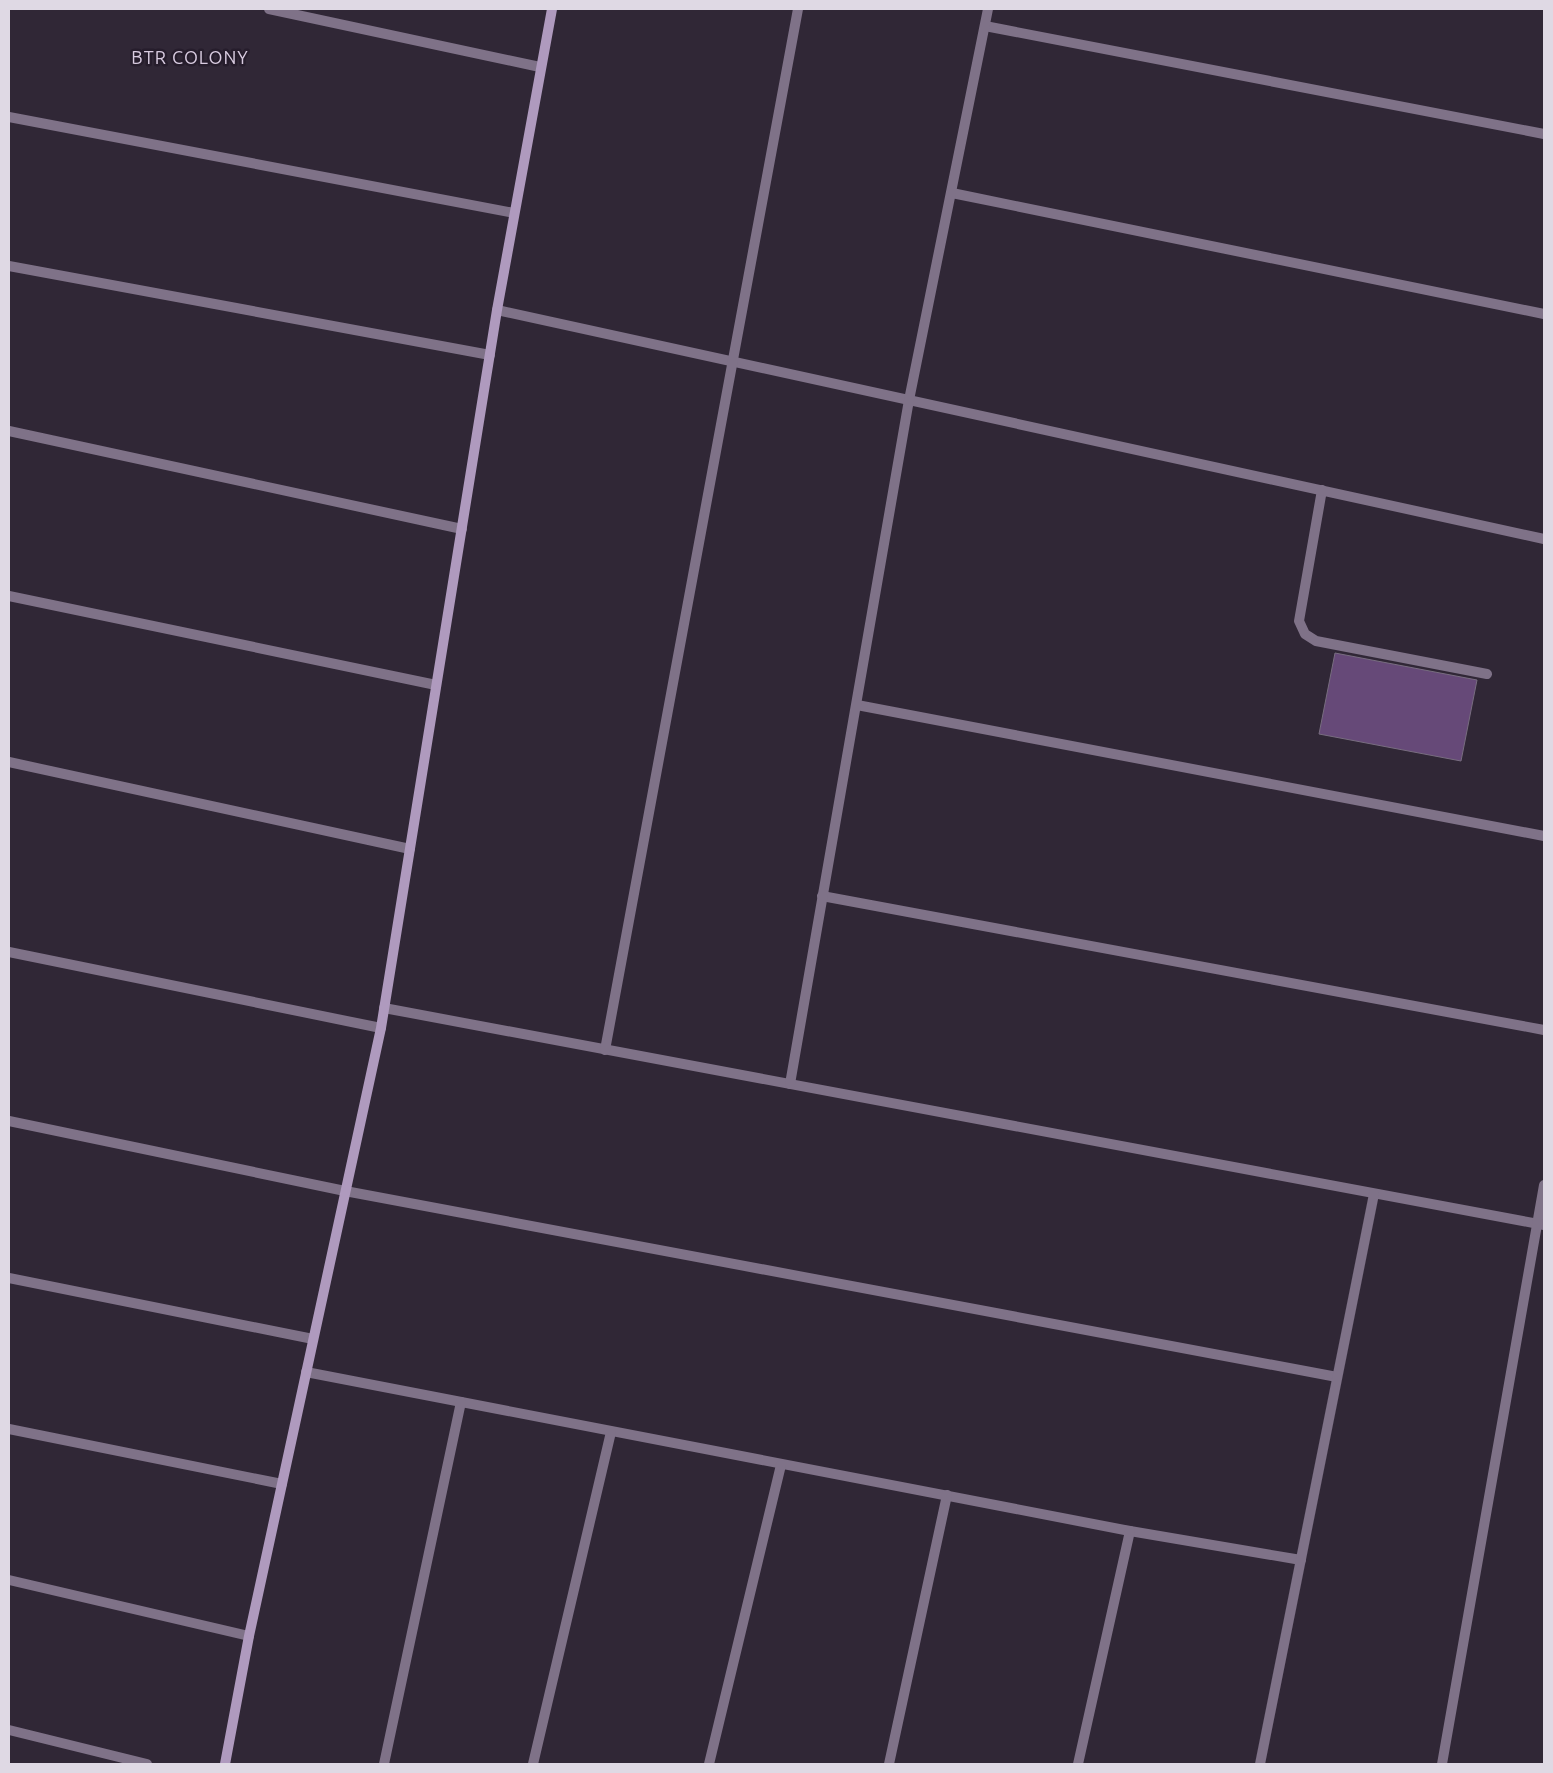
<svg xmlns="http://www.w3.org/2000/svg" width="1553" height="1773" font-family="Ubuntu,sans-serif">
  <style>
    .building { fill: #664978; stroke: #786d80 }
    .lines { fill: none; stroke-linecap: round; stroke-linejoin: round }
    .lane { stroke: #7f7288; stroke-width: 10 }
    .street { stroke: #7f7288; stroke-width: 10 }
    .secondary { stroke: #af9abe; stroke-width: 10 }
    .labels { text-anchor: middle; stroke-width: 5; stroke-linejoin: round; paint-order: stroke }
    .neighbourhood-label { font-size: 18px; letter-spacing: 1px; fill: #d9cce1; stroke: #261d2c }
  </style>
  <rect width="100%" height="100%" fill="#302736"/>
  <!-- building -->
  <path class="building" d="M1335 653 1477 680 1461 761 1319 734Z"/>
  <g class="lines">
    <!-- lane -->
    <path class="lane" d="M1322 490 1299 621 1305 634 1316 641 1487 674"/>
    <!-- street -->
    <g class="street">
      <path d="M269 9 540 67"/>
      <path d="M985 26 1544 134"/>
      <path d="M9 117 514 213"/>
      <path d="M952 193 1544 314"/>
      <path d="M9 266 490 355"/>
      <path d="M497 310 1544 539"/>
      <path d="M9 431 462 529"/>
      <path d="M9 596 436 685"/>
      <path d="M857 705 1544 836"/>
      <path d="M9 762 410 849"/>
      <path d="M822 896 1544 1030"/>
      <path d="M9 952 381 1028"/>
      <path d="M384 1008 1544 1225"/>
      <path d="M605 1050 798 9"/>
      <path d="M790 1084 909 400 988 9"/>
      <path d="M9 1121 345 1191 1337 1377"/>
      <path d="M9 1278 313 1339"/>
      <path d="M306 1372 1130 1531 1301 1560"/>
      <path d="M9 1429 282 1484"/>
      <path d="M9 1580 249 1636"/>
      <path d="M9 1730 147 1764"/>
      <path d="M384 1764 461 1402"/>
      <path d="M533 1764 611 1432"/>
      <path d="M709 1764 781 1465"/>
      <path d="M889 1764 947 1495"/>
      <path d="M1078 1764 1130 1531"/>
      <path d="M1260 1764 1374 1194"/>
      <path d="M1442 1764 1544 1185"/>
    </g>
    <!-- secondary -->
    <path class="secondary" d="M225 1764 249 1636 381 1028 497 310 552 9"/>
  </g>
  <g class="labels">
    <!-- neighbourhood labels -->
    <g class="neighbourhood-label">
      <text x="190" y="64">BTR COLONY</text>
    </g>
  </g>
  <!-- border -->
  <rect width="1553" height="1773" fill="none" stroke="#dfd9e4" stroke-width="20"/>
</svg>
